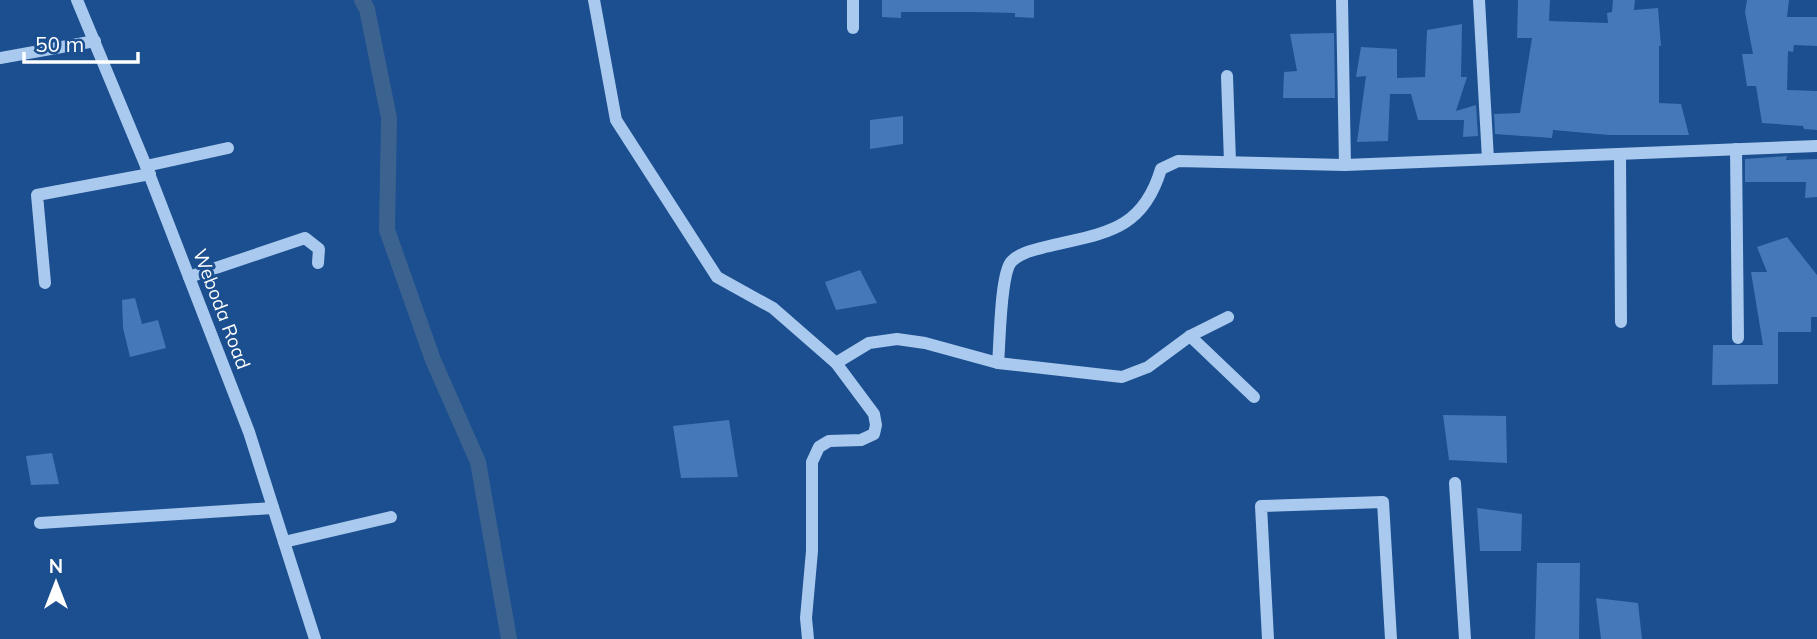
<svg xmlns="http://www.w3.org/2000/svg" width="1817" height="639" font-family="Mulish,sans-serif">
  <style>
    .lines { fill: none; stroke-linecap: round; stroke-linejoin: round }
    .canal { stroke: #3c6290; stroke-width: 16 }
    .building { fill: #4478b7 }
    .minor { stroke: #a9c9ee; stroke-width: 12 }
    .labels { text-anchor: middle; stroke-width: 6; stroke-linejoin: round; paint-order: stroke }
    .street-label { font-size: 19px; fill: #fff; stroke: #1b4f8f }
  </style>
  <rect width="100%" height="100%" fill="#1b4f8f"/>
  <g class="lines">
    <!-- canal -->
    <path class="canal" d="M362 0 367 9 389 118 387 230 433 360 478 462 509 639"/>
  </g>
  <!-- building -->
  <g class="building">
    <path d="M882 0H1034V18L1015 17V13L975 12H901V18L882 17Z"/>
    <path d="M1518 0H1550L1549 21 1608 23 1607 13 1612 12 1613 0H1635L1634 10 1658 8 1661 46H1659V103L1681 104 1689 135H1609L1553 130 1552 138 1495 134 1494 114 1520 113 1532 38H1517Z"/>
    <path d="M1747 0H1789L1787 17H1817V46L1794 45 1793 52 1788 51 1787 90 1817 91V130L1804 129 1803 126 1762 123 1756 86H1747L1742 54H1753L1745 12Z"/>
    <path d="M1462 24 1461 77H1467L1456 111 1476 105 1478 136 1463 137 1464 120H1418L1411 94H1390L1388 141 1357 142 1366 76 1356 77 1361 47 1397 49V78L1425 77 1427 30Z"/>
    <path d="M1334 33 1335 98H1283L1284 72 1297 71 1290 34Z"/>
    <path d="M903 116V144L870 149V120Z"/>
    <path d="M1787 156 1786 160 1817 159V197L1805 198 1806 182H1745V159Z"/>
    <path d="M1787 237 1817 275V317H1811V332H1778V384L1712 385 1713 345H1763L1751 272H1767L1757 247Z"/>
    <path d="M860 270 877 303 836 310 825 282Z"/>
    <path d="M135 298 142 324 158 320 166 348 130 357 123 328 122 300Z"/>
    <path d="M1443 415 1506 416 1507 463 1449 460Z"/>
    <path d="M729 420 738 477 681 478 673 426Z"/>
    <path d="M52 453 59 484 31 485 26 456Z"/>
    <path d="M1477 508 1522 514 1521 551H1480Z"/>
    <path d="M1537 563H1580L1579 639H1535Z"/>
    <path d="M1596 598 1638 603 1642 639H1601Z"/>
  </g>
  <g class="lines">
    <!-- minor -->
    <g class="minor">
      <path d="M77 0 146 166 249 432 315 639"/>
      <path d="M594 0 616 120 717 277 773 308 836 363 874 414 876 425 874 434 861 440 829 441 819 447 812 462V551L806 618 808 639"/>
      <path d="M853 0V28"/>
      <path d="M1342 0 1345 165"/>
      <path d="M1479 0 1488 159"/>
      <path d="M0 58 95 41"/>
      <path d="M1227 76 1230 162"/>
      <path d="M1736 149 1738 338"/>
      <path d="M1620 154 1621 322"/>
      <path d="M146 166 228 148"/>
      <path d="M189 277 305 238 319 249 318 263"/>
      <path d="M45 283 37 195 150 174"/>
      <path d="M1190 336 1254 397"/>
      <path d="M836 363 869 343 897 339 925 343 998 363 1122 377 1148 367 1190 336 1228 317"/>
      <path d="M998 363C1000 343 1000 276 1011 262 1019 253 1034 250 1045 247 1102 233 1142 233 1161 169L1178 161 1345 165 1817 146"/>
      <path d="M1455 483 1465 639"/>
      <path d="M40 523 273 508"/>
      <path d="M284 542 391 517"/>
      <path d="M1268 639 1261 506 1383 502 1391 639"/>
    </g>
  </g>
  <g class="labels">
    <!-- street labels -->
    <g class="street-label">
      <text transform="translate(222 309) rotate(69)" y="7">Weboda Road</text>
    </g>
  </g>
  <!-- north arrow -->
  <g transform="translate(56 583)" stroke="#1b4f8f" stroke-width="5" paint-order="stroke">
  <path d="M0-5L12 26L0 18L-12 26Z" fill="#ffffff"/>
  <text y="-10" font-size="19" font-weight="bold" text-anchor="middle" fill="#ffffff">N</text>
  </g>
  <!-- scale -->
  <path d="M24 52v10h114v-10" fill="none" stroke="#ffffff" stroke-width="3.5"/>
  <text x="35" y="52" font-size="21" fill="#ffffff" stroke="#1b4f8f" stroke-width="5" paint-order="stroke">50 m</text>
</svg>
